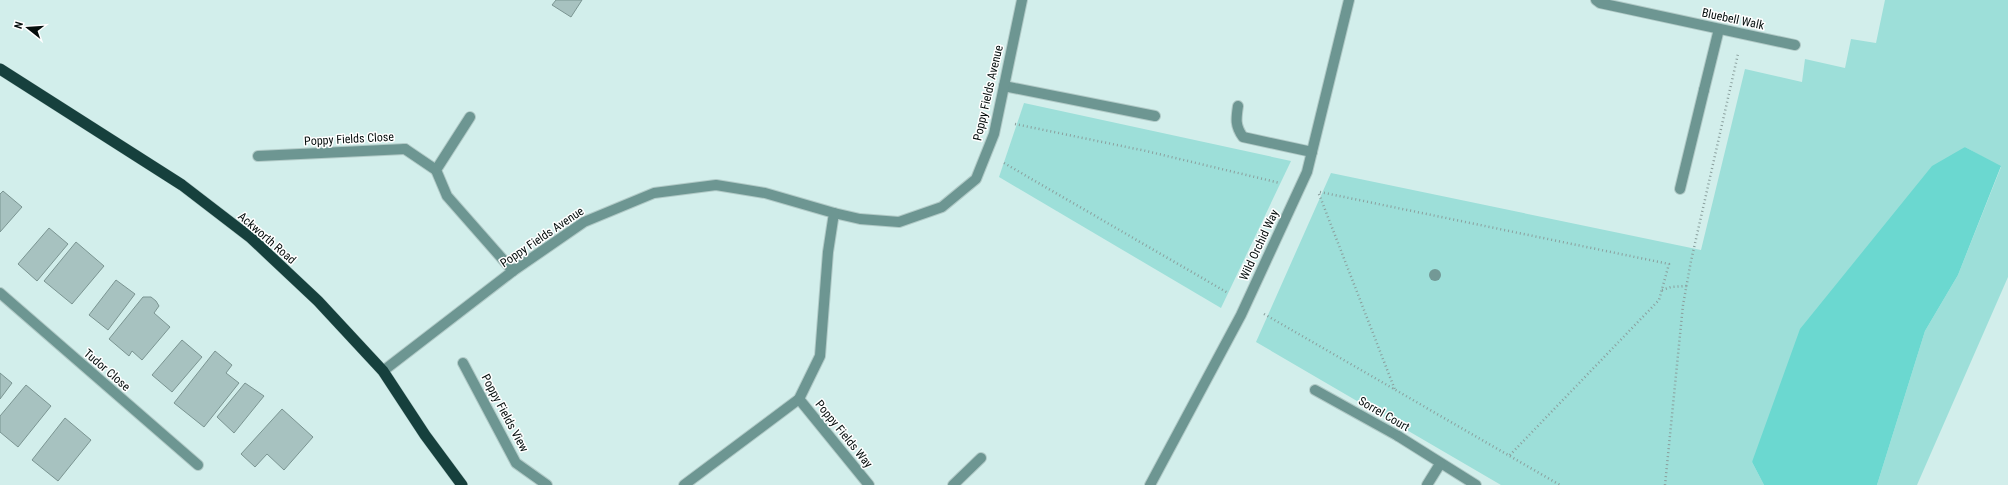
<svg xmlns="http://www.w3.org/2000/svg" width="2008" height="485" font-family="'Roboto Condensed',sans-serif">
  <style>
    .green { fill: #9ddfd9 }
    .water { fill: #6bd8d0 }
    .building { fill: #a7c2c0; stroke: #7b9592 }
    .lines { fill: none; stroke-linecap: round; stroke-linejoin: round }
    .service-casing { stroke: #b1cac7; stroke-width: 12 }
    .minor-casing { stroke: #b1cac7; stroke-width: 12 }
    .trunk-casing { stroke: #b1cac7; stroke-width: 12 }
    .path { stroke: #8a9f9d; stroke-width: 2.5; stroke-dasharray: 1 3; stroke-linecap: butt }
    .service { stroke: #6d9692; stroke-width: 10 }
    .minor { stroke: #6d9692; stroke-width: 10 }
    .trunk { stroke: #16403d; stroke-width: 11 }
    .tree { fill: #739996 }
    .labels { text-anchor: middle; stroke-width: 3; stroke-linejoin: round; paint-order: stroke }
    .street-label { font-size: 12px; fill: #050e0d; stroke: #fff }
  </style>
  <rect width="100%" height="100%" fill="#d2eeeb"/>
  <!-- green -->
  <g class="green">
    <path d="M1885 0H2008V277L1917 485H1877L1925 331 1958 275 2001 167 1965 147 1752 462 1764 485H1501L1256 342 1331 173 1701 250 1745 69 1802 82 1805 59 1845 68 1851 39 1876 43Z"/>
    <path d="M1024 103 1291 161 1221 308 999 177Z"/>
  </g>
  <!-- water -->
  <path class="water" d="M1965 147 2001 166 1958 275 1925 331 1877 485H1764L1752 462 1800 329 1932 166Z"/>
  <!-- building -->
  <g class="building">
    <path d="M556 0H582L571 17 552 5Z"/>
    <path d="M3 191 22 207 0 232V194Z"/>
    <path d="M49 228 68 244 37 281 18 264Z"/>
    <path d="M76 242 104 266 72 304 44 281Z"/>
    <path d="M116 280 135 294 108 330 89 315Z"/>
    <path d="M143 297H151L156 301 159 306 154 313 170 327 142 360 132 351 129 356 109 339Z"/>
    <path d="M182 340 202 357 172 392 152 375Z"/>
    <path d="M215 351 232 365 226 373 239 383 204 427 174 403Z"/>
    <path d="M0 373 12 383 0 399Z"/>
    <path d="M245 383 264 396 234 433 217 417Z"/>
    <path d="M26 385 51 406 18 447 0 432V416Z"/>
    <path d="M282 409 313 437 284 470 267 454 255 467 241 454Z"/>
    <path d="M65 418 91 440 58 481 32 460Z"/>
  </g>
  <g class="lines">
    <defs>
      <g id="service">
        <path d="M1004 86 1155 116"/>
        <path d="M1238 106C1236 119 1235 126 1243 137L1312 152"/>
        <path d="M258 156 405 149"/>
        <path d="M1680 189 1704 90"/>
        <path d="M463 363 516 463 547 485"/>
        <path d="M1315 390 1398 436"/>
        <path d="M953 485 981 458"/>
      </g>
      <g id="minor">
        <path d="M1596 0 1600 3 1795 45"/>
        <path d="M1704 90 1719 29"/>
        <path d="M470 117 436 170 447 196 513 271"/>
        <path d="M405 149 436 170"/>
        <path d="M834 213 860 219 899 222 942 207 976 179 994 134 1022 0"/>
        <path d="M0 293 198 465"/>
        <path d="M383 371 513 271 584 222 654 193 716 185 765 193 834 213 828 252 820 356 799 399 684 485"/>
        <path d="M799 399 869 485"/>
        <path d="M1398 436 1476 485"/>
        <path d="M1150 485 1241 315 1307 172 1349 0"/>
        <path d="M1427 485 1440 464"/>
      </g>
      <path id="trunk" d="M0 69 182 185 251 238 318 301 383 371 425 435 462 485"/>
    </defs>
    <!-- service casing -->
    <use href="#service" class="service-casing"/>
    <!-- minor casing -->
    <use href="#minor" class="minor-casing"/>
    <!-- trunk casing -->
    <use href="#trunk" class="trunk-casing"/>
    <!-- path -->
    <g class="path">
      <path d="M1015 124 1146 151 1280 183"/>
      <path d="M1004 163 1228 293"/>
      <path d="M1320 192 1669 264 1659 300 1509 456"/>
      <path d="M1319 194 1395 390"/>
      <path d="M1662 290 1671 287 1687 286"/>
      <path d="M1264 314 1560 485"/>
      <path d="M1665 485 1683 305 1691 261 1738 54"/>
    </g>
    <!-- service -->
    <use href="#service" class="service"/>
    <!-- minor -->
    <use href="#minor" class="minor"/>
    <!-- trunk -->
    <use href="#trunk" class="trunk"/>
  </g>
  <!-- trees -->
  <circle class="tree" cx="1435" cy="275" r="6"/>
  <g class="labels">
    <!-- street labels -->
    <g class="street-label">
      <text transform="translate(1733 19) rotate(12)" y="4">Bluebell Walk</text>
      <text transform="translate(988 93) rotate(-77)" y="4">Poppy Fields Avenue</text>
      <text transform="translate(349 139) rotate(-3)" y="4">Poppy Fields Close</text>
      <text transform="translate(542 237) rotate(-34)" y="4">Poppy Fields Avenue</text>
      <text transform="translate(267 238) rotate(41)" y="4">Ackworth Road</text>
      <text transform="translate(1259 245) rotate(-65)" y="4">Wild Orchid Way</text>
      <text transform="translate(107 370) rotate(41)" y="4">Tudor Close</text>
      <text transform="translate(505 413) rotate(62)" y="4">Poppy Fields View</text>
      <text transform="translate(1384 414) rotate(30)" y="4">Sorrel Court</text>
      <text transform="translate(844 434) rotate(51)" y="4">Poppy Fields Way</text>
    </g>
  </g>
  <!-- north arrow -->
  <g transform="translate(28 28) rotate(287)" stroke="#ffffff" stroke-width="3" paint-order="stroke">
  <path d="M0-3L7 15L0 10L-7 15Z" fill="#050e0d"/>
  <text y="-6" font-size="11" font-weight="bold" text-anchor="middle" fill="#050e0d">N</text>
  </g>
</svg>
